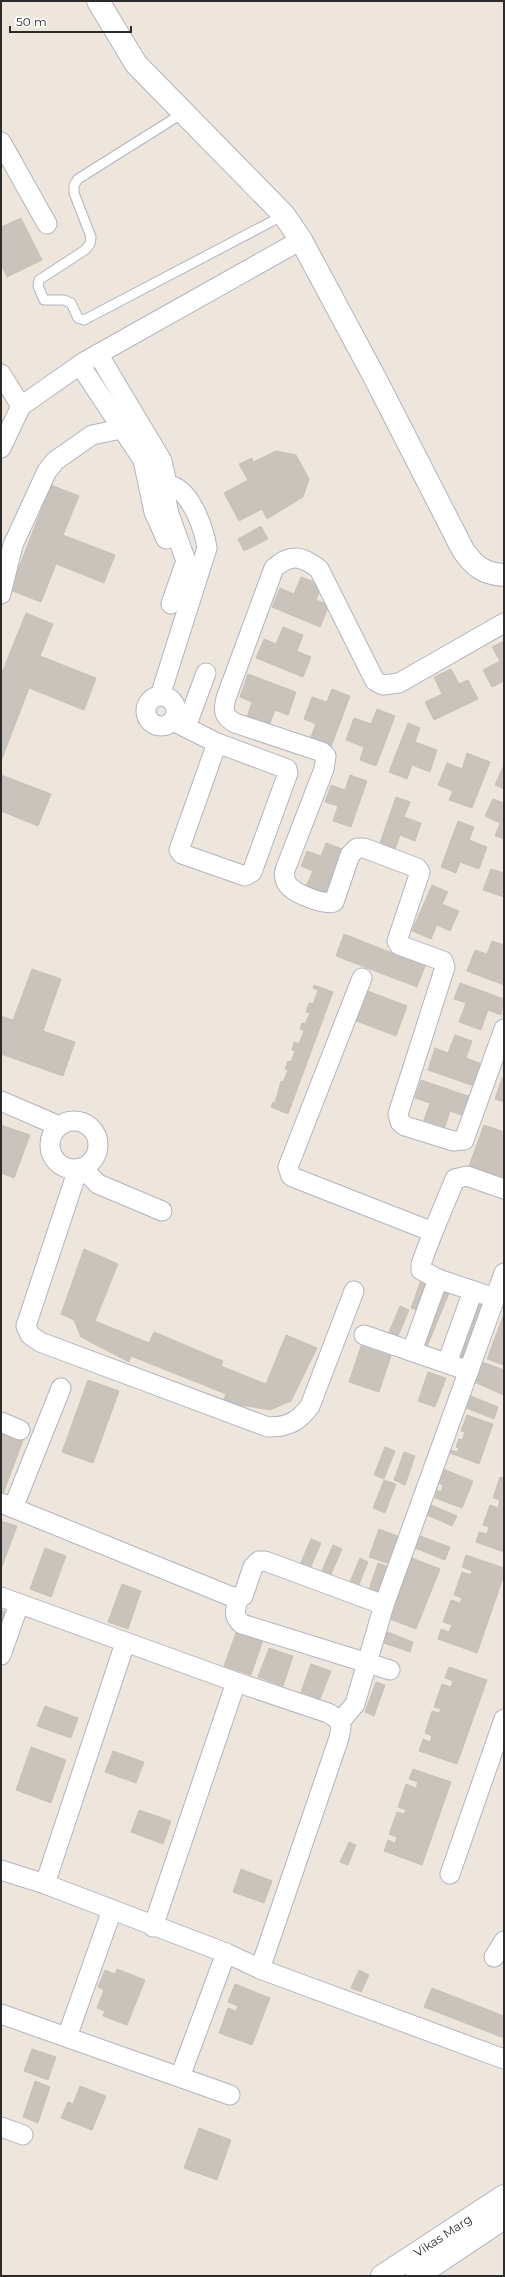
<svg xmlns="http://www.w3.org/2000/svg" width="505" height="2277" font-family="Montserrat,sans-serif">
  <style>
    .building { fill: #c9c3bc; stroke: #c9c2b6 }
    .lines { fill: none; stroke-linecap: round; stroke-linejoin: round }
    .lane-casing { stroke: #b1b4bf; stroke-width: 11 }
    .street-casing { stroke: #b1b4bf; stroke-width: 21 }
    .secondary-casing { stroke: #b1b4bf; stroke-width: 24 }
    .lane { stroke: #fff; stroke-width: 9 }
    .street { stroke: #fff; stroke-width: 19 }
    .secondary { stroke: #fff; stroke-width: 22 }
    .labels { text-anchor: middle; stroke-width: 3; stroke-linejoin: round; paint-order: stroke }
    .street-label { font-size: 12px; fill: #2b2b2b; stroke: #fff }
  </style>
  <rect width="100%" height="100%" fill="#eee6dd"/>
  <!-- building -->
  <g class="building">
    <path d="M21 218 42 260 7 277 1 264V227Z"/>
    <path d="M276 451 296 455 309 479 303 497 267 519 262 509 239 521 224 493 248 480 239 464 252 458 253 462Z"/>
    <path d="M51 485 79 496 63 535 115 555 104 583 56 564 41 602 10 590Z"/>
    <path d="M261 526 268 539 244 551 238 539Z"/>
    <path d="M301 577 322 585 316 600 329 605 320 627 272 607 280 588 294 594Z"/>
    <path d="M26 613 53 624 40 656 96 678 84 710 29 688 1 761V675Z"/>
    <path d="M283 627 303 635 297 651 311 657 303 677 256 658 264 639 276 644Z"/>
    <path d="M504 641V681L492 687 483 670 500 661 492 647Z"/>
    <path d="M451 669 459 684 468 680 478 699 434 720 425 702 442 694 434 677Z"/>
    <path d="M248 674 296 692 288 715 275 710 269 726 247 717 252 702 240 697Z"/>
    <path d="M332 689 350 696 331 747 310 739 316 724 304 719 312 697 327 702Z"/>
    <path d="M377 709 395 716 376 766 360 760 364 747 346 740 354 718 371 724Z"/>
    <path d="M408 723 420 728 415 742 437 750 430 772 412 765 407 779 389 772Z"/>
    <path d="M467 753 490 762 472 808 449 800 453 791 438 785 447 763 462 769Z"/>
    <path d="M503 767H504V789L495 785Z"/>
    <path d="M1 775 51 794 38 826 1 811Z"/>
    <path d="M350 775 367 781 351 827 333 821 338 806 325 802 331 785 345 790Z"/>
    <path d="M396 797 410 802 404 817 421 823 415 841 400 835 395 849 380 843Z"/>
    <path d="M493 799 504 803V839L495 836 500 823 485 816Z"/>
    <path d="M458 821 474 827 469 840 487 847 479 869 460 862 456 873 441 867Z"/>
    <path d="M326 843 342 849 325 894 306 886 313 871 301 866 307 851 321 856Z"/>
    <path d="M491 869 504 873V897L483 890Z"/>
    <path d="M432 885 448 892 442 904 459 911 450 931 437 925 431 939 412 931Z"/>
    <path d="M344 934 425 966 417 987 336 956Z"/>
    <path d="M492 941 504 945V985L467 971 475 950 487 954Z"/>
    <path d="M32 969 61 979 43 1031 75 1042 63 1076 1 1054V1016L13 1020Z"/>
    <path d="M460 983 504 999 501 1015 488 1010 481 1030 459 1022 466 1003 454 999Z"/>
    <path d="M314 985 333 992 288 1114 271 1107 273 1102 275 1103 281 1081 283 1082 288 1070 285 1069 288 1061 291 1062 295 1051 292 1050 294 1042 299 1044 304 1031 300 1029 302 1023 305 1024 310 1013 306 1012 309 1003 313 1004 318 990 313 988Z"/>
    <path d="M365 990 407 1006 396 1036 354 1020Z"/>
    <path d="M455 1035 472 1041 466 1058 482 1064 474 1086 428 1070 435 1048 448 1053Z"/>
    <path d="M502 1078H504V1102L495 1099Z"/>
    <path d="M421 1080 471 1097 464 1116 450 1111 445 1127 424 1120 430 1103 415 1098Z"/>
    <path d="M1 1125 30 1135 14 1178 1 1173Z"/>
    <path d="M484 1125 504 1132 503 1179 469 1166Z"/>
    <path d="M84 1249 118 1264 95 1321 149 1343 154 1332 223 1361 221 1366 266 1384 286 1335 317 1348 291 1401 270 1410 223 1402 226 1394 131 1356 129 1362 81 1337 74 1320 61 1314Z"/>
    <path d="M421 1280 430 1283 420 1311 411 1308Z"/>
    <path d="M438 1288 449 1293 424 1354 413 1350Z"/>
    <path d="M473 1301 485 1305 462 1367 450 1362Z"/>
    <path d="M400 1306 409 1310 395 1343 386 1339Z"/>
    <path d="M504 1314V1365L487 1359Z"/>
    <path d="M361 1346 391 1356 379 1392 349 1382Z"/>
    <path d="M482 1362 504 1370V1395L474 1382Z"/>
    <path d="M428 1372 446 1378 435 1407 418 1401Z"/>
    <path d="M88 1380 119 1391 93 1463 62 1452Z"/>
    <path d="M471 1396 498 1407 494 1419 466 1408Z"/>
    <path d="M467 1415 493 1424 479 1464 450 1453 451 1450 457 1452 459 1448 456 1447 459 1439 462 1440 465 1432 461 1431Z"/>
    <path d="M1 1431 23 1440 2 1497H1Z"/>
    <path d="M385 1447 395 1451 384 1479 374 1475Z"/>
    <path d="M404 1452 415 1456 405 1485 394 1480Z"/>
    <path d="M443 1469 473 1481 462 1508 435 1498 437 1490 441 1492 443 1485 438 1483Z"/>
    <path d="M500 1477 504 1478V1552L476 1542 479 1532 487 1534 489 1527 483 1525 490 1505 498 1508 500 1500 493 1498Z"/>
    <path d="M384 1480 396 1484 385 1513 373 1508Z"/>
    <path d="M431 1505 457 1516 452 1526 427 1515Z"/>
    <path d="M1 1521 17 1526 1 1569Z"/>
    <path d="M379 1529 400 1537 390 1564 369 1557Z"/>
    <path d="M420 1536 450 1547 445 1560 415 1548Z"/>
    <path d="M311 1539 321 1543 309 1571 299 1567Z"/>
    <path d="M333 1545 342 1549 329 1579 320 1575Z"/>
    <path d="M45 1548 66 1556 51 1597 30 1589Z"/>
    <path d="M466 1555 504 1568V1575L477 1653 438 1639 441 1629 449 1632 452 1625 443 1622 451 1600 460 1603 462 1598 454 1595 462 1572 471 1575 472 1571 462 1567Z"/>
    <path d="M360 1558 368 1562 358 1587 349 1584Z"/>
    <path d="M412 1558 440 1569 416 1629 387 1618Z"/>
    <path d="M378 1563 389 1567 379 1596 368 1592Z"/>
    <path d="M122 1584 141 1591 128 1629 108 1622Z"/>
    <path d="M1 1610 5 1612 1 1623Z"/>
    <path d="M237 1630 263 1640 251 1675 224 1666Z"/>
    <path d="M385 1631 413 1642 410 1652 381 1642Z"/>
    <path d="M269 1648 293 1656 283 1686 258 1677Z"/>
    <path d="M311 1664 331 1671 320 1699 301 1692Z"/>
    <path d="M449 1667 487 1680 457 1764 419 1751 423 1739 430 1742 432 1736 425 1733 432 1711 439 1713 441 1709 434 1707 442 1684 451 1687 453 1681 445 1678Z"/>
    <path d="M376 1682 385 1685 374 1716 365 1712Z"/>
    <path d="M45 1706 78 1718 71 1738 37 1726Z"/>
    <path d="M31 1747 66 1760 51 1803 16 1790Z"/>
    <path d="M113 1751 144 1762 136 1783 105 1772Z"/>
    <path d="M413 1769 451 1782 422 1865 384 1851 388 1840 395 1843 397 1837 389 1834 397 1812 404 1814 406 1810 398 1807 406 1784 416 1788 418 1782 409 1779Z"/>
    <path d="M139 1810 171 1821 163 1844 131 1832Z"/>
    <path d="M349 1842 356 1845 348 1865 340 1862Z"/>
    <path d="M241 1869 272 1881 264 1903 233 1892Z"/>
    <path d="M117 1969 145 1980 127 2025 103 2016 105 2011 97 2008 104 1990 98 1987 105 1970 115 1974Z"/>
    <path d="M359 1970 369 1975 361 1992 351 1988Z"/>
    <path d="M235 1984 270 1998 252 2045 219 2033 228 2008 236 2011 238 2006 228 2002Z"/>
    <path d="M432 1988 504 2016V2038L424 2007Z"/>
    <path d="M32 2049 56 2057 48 2080 24 2071Z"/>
    <path d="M35 2081 50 2087 38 2123 23 2117Z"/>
    <path d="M80 2086 106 2096 92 2130 61 2118 68 2102 73 2104Z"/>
    <path d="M199 2128 231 2140 217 2180 184 2168Z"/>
  </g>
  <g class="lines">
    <defs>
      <path id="lane" d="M183 113 78 179 74 185V193L91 237 90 244 85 250 39 280 38 286 44 300H64L71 303 78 318 84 320 284 215"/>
      <g id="street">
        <path d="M1 142 47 224"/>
        <path d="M98 354 162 461 167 484 166 499 169 514 186 561 171 604"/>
        <path d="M80 365 143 460 154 512 166 539"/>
        <path d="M1 374 21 406"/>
        <path d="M1 448 21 406 84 362 301 240"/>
        <path d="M156 483C163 484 169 484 175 487 193 497 204 529 207 548L160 696"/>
        <path d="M1 594 13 545 47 471 55 461 92 435 131 427"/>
        <path d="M504 623 399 683 383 685 375 681 319 569C302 556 291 553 274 568L226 698C223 711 223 716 235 723L322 752 326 756 324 769 285 870C284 875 284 880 288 885 293 893 325 906 334 902L350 855 357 848H364L417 868 420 872 397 941 399 945 443 961 445 967 398 1114 400 1122 405 1126 453 1141 464 1140 504 1029"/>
        <circle cx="161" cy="711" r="15"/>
        <path d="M173 721 217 743 287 769 288 773 252 872 245 876 182 854 179 850 217 743"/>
        <path d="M186 727 206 673"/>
        <path d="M362 978 288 1167 291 1176 295 1178 433 1232 421 1264V1270L438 1279 495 1298"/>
        <path d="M1 1101 59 1126"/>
        <circle cx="74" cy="1145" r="24"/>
        <path d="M82 1168 98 1184 162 1211"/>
        <path d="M78 1169 26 1326 30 1335 40 1342 268 1427C288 1427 298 1422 310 1406L354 1291"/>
        <path d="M433 1232 455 1179 467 1176 504 1189"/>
        <path d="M364 1335 469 1371"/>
        <path d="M412 1351 438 1279"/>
        <path d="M447 1363 473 1291"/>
        <path d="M1 1422 20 1430"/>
        <path d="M1 1503 230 1596 238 1598 243 1596 253 1567 259 1561H265L384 1605"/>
        <path d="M13 1508 61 1388"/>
        <path d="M1 1597 236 1682 328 1713 338 1719 341 1728 339 1738 260 1969"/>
        <path d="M238 1598C236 1609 232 1616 242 1624L390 1670"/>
        <path d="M1 1655 19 1604"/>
        <path d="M340 1722 355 1704 384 1605 504 1273"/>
        <path d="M1 1870 45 1884 226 1953 260 1969 504 2059"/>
        <path d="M450 1874 504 1719"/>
        <path d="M45 1884 125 1643"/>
        <path d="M153 1927 236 1682"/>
        <path d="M494 1957 504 1941"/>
        <path d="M1 2014 230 2095"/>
        <path d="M67 2037 112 1910"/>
        <path d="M180 2077 226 1953"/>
        <path d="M1 2127 23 2135"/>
      </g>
      <g id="secondary">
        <path d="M98 1 136 64 284 215 301 240 376 380 463 550C474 566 484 574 504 575"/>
        <path id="s1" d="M382 2276 504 2196"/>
        <path d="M417 2276 504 2218"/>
      </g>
    </defs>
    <!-- lane casing -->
    <use href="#lane" class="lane-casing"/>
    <!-- street casing -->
    <use href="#street" class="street-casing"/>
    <!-- secondary casing -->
    <use href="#secondary" class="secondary-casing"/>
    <!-- lane -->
    <use href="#lane" class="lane"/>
    <!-- street -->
    <use href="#street" class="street"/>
    <!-- secondary -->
    <use href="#secondary" class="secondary"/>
  </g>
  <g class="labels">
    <!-- street labels -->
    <g class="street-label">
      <text dy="4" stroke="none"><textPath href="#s1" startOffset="73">Vikas Marg</textPath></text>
    </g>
  </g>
  <!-- border -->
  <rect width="505" height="2277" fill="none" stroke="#2b2b2b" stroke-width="4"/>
  <!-- scale -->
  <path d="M10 26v6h121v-6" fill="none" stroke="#2b2b2b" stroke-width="2"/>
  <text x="16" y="26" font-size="12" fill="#2b2b2b" stroke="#ffffff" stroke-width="3" paint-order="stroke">50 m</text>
</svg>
